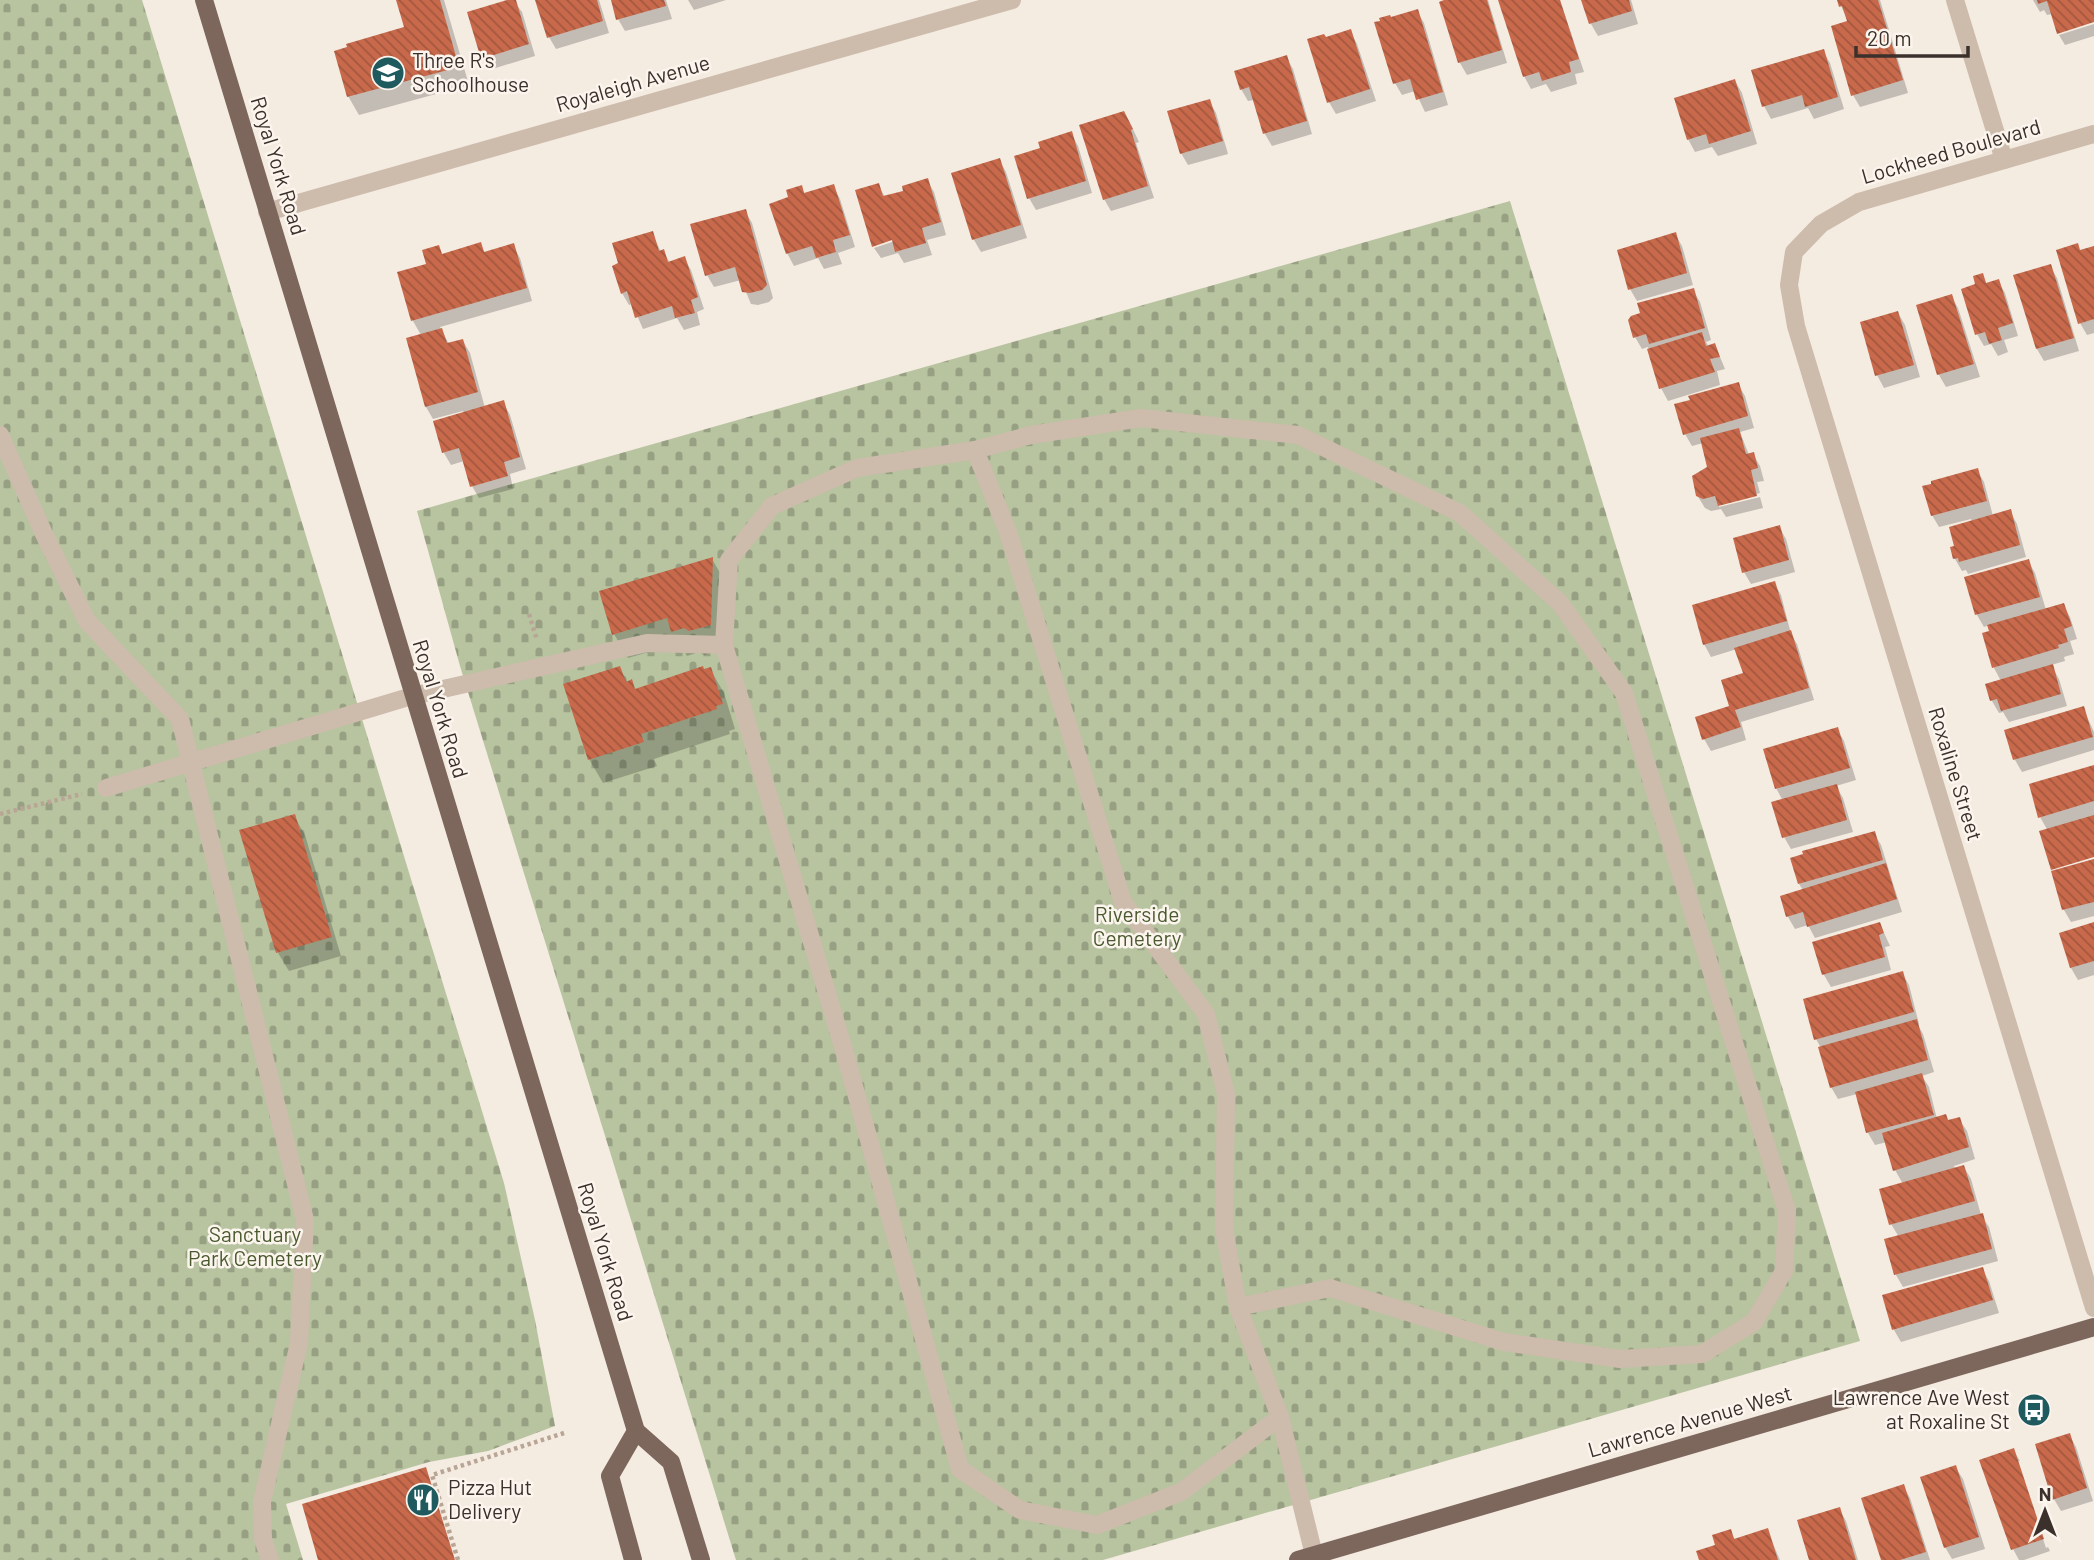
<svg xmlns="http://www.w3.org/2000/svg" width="2094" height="1560" font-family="Barlow,sans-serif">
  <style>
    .cemetery { fill: url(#cemetery-stones) }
    .shadow { fill: #0003 }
    .building { fill: url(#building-back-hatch) }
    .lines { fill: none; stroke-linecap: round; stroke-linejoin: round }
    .path { stroke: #b9a596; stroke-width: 4.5; stroke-dasharray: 3.5 3.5; stroke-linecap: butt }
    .minor { stroke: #cdbbac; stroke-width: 18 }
    .major { stroke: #7d675c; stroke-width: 18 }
    .labels { text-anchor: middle; stroke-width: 5; stroke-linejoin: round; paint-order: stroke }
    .poi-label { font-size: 21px; fill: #3b302b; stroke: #fbf5ee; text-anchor: start }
    .street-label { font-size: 21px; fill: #3b302b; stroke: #fbf5ee }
    .park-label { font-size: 21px; fill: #4a5a2e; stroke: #fbf5ee }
  </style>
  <defs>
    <pattern id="cemetery-stones" width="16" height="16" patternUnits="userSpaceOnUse" patternTransform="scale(1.75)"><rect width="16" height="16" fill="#b8c4a0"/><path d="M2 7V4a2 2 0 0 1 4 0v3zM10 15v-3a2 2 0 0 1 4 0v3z" fill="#97a083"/></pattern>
    <pattern id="building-back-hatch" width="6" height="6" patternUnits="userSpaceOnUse" patternTransform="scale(1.75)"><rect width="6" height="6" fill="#c8694b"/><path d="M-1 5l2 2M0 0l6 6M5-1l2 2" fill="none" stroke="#a4573f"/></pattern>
  </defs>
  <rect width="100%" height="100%" fill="#f4ebe1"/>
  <!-- cemetery -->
  <g class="cemetery">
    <path d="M0 0H142L504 1183 535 1320 555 1426 488 1451 429 1462 286 1504 303 1560H0Z"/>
    <path d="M1510 201 1860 1341 1103 1560H736L460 666 417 511Z"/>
  </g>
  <!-- shadow -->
  <g class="shadow">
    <path d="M398 0H444L469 85 359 115 348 96 406 29Z"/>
    <path d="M513 0 522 12 535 56 489 70 482 58Z"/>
    <path d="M537 0H599L609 33 556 49 549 37Z"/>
    <path d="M612 0H666L672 19 625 31 618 19Z"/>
    <path d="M688 0H726L694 10Z"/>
    <path d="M1448 0H1488L1507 63 1467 75 1460 63 1441 3Z"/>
    <path d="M1500 0H1560L1584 72 1575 74 1577 84 1551 92 1546 84 1531 89 1524 76Z"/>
    <path d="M1583 0H1631L1638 24 1598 36 1591 24Z"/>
    <path d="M1838 0H1880L1908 93 1860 107 1853 95 1849 22Z"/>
    <path d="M2033 0H2094V20L2052 14 2047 15 2044 10 2040 12Z"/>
    <path d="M1417 11 1424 23 1448 105 1425 112 1415 91 1402 95 1395 83 1391 19Z"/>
    <path d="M2094 24V36L2065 45 2059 35Z"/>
    <path d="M1350 31 1357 44 1376 101 1336 114 1329 102 1325 39Z"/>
    <path d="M1823 51 1830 63 1844 109 1814 119 1808 108 1771 119 1764 106Z"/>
    <path d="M1286 57 1293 69 1312 134 1272 146 1265 134 1254 100 1248 101 1241 89Z"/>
    <path d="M1735 81 1742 93 1757 144 1718 156 1712 147 1695 152 1688 139Z"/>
    <path d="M1209 101 1216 113 1228 154 1188 165 1181 153Z"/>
    <path d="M1131 125 1139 142 1136 143 1154 198 1111 211 1104 199Z"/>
    <path d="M1071 133 1078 146 1092 193 1036 210 1029 198Z"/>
    <path d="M999 160 1006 172 1027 238 981 252 974 240 953 174Z"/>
    <path d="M927 180 934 192 946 235 927 240 932 255 904 263 898 253 881 258 874 248 901 239 878 185 885 197 905 192Z"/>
    <path d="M833 186 840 199 855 247 838 253 842 264 824 269 818 258 794 266 787 253 790 199 801 187 805 194Z"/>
    <path d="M745 211 752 223 773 298 769 302 758 305 751 304 741 280 714 287 707 275Z"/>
    <path d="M652 233 661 252 663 251 670 263 684 258 691 270 704 309 697 312 700 325 684 330 677 318 643 329 632 304 629 305 622 293Z"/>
    <path d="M1675 234 1682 246 1693 285 1637 301 1630 289Z"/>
    <path d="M480 244 485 253 513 246 520 258 532 301 440 327 449 344 463 341 470 353 485 408 503 402 510 415 526 469 510 474 513 489 479 498 472 486 464 461 451 465 444 453 435 422 464 414 463 411 433 419 426 407 421 335 413 321 399 273 429 265 443 256Z"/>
    <path d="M2094 247V333L2087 335 2080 323 2081 251Z"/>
    <path d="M2050 266 2057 278 2079 351 2044 361 2037 349 2015 276Z"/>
    <path d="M1982 275 1987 285 1998 281 2005 293 2018 336 2004 340 2008 352 1998 356 1991 344 1984 346 1977 334V285Z"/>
    <path d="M1693 290 1700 302 1711 340 1706 342 1709 347 1715 345 1725 369 1717 371 1720 385 1668 401 1661 388 1648 347 1642 349 1635 337Z"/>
    <path d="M1951 296 1958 308 1980 377 1946 387 1939 375 1918 306Z"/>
    <path d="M1898 313 1905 325 1920 377 1884 388 1877 375 1862 323Z"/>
    <path d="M1738 384 1745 396 1754 428 1740 432 1749 455 1753 454 1760 466 1764 481 1757 482 1760 493 1719 504V507L1760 497 1763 508 1726 517 1721 509 1711 511 1705 508 1697 495 1709 468 1703 443 1692 446 1685 434Z"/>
    <path d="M1977 470 1984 482 1993 516 2010 511 2017 524 2026 557 1968 574 1966 570 1962 571 1955 559 1956 547 1972 522 1971 519 1939 527 1932 515Z"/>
    <path d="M1779 527 1786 539 1795 572 1751 584 1744 572Z"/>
    <path d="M712 559 726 583 724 649 704 655 699 652 687 656 680 643 628 658 614 634Z"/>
    <path d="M2028 561 2035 573 2046 610 2063 605 2070 617 2077 639 2070 641 2074 654 2064 657 2065 661 2051 665 2059 679 2067 706 2009 722 2003 712 1999 713 1992 701 1987 685 2001 681 1994 668 1984 635 1991 633 1989 625 1984 627 1977 615 1967 578Z"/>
    <path d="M1774 583 1781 595 1791 634 1797 644 1814 700 1741 722 1746 740 1711 751 1704 739 1732 707 1745 674 1737 649 1711 657 1704 644Z"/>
    <path d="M619 668 628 683 631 682 636 690 710 669 724 693 735 729 729 731 730 734 654 759 657 766 603 783 589 759Z"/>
    <path d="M2083 708 2094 732V750L2022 772 2015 760 2006 731Z"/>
    <path d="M1837 729 1844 741 1856 780 1836 786 1843 798 1853 832 1791 849 1784 837 1783 801 1776 788Z"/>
    <path d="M2094 767V855L2053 868V870L2042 833 2048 831 2040 817Z"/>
    <path d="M294 816 305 835 341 956 289 971 278 953 241 831Z"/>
    <path d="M1874 833 1881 845 1902 912 1815 938 1808 925 1795 929 1788 917 1782 897 1803 890 1799 884Z"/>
    <path d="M2094 859V916L2071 922 2064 910 2053 871Z"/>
    <path d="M1880 924 1890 946 1885 947 1891 970 1831 987 1824 975 1814 943Z"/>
    <path d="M2094 924V975L2078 980 2071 968 2061 934Z"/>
    <path d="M1902 973 1909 985 1919 1024 1918 1025 1923 1034 1934 1072 1922 1076 1929 1087 1937 1119 1949 1122 1959 1119 1967 1131 1975 1159 1954 1166 1955 1169 1964 1167 1971 1179 1981 1215 1989 1227 1998 1261 1903 1287 1896 1275 1887 1241 1899 1237 1891 1224 1903 1184 1895 1170 1887 1142 1875 1145 1868 1133 1857 1094 1838 1099 1831 1087 1821 1048 1816 1039Z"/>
    <path d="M1982 1269 1989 1281 1999 1313 1901 1342 1894 1330 1884 1297Z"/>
    <path d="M2069 1435 2076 1447 2093 1501 2061 1511 2054 1499Z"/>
    <path d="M2013 1450 2020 1461H2017L2046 1548 2048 1547 2050 1551 2024 1560H2019L2013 1549Z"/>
    <path d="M1955 1467 1963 1479 1985 1549 1952 1559 1945 1547Z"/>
    <path d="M1903 1486 1910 1498 1930 1560H1883Z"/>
    <path d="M1839 1509 1846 1521 1858 1560H1811Z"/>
    <path d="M1767 1530 1780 1560H1701L1718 1546 1730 1531 1736 1541Z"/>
  </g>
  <!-- building -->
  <g class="building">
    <path d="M396 0H440L459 67 347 97 334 51 347 47 346 44 404 27Z"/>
    <path d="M507 0H516L529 44 481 59 467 12Z"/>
    <path d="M535 0H597L603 21 547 38Z"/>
    <path d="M611 0H664L666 6 616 20Z"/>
    <path d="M1444 0H1487L1502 50 1458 63 1439 2Z"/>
    <path d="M1498 0H1560L1579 59 1569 62 1571 72 1542 81 1539 72 1523 77Z"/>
    <path d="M1581 0H1629L1632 11 1589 24Z"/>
    <path d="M1837 0H1878L1903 80 1851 96 1831 26 1847 21 1842 6 1839 7Z"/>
    <path d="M2037 0H2094V22L2057 34 2047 1 2038 4Z"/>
    <path d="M1418 9 1443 92 1416 100 1410 79 1393 84 1374 22 1380 21 1379 18 1390 15 1391 17Z"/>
    <path d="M1351 29 1370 89 1327 103 1307 39 1324 34 1326 37Z"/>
    <path d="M1824 49 1838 97 1805 107 1802 95 1762 107 1751 70Z"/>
    <path d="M1287 55 1307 121 1263 134 1249 87 1240 90 1234 71Z"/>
    <path d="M1735 79 1751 131 1709 144 1706 134 1687 140 1674 98Z"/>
    <path d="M1210 99 1223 141 1180 154 1167 111Z"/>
    <path d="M1124 111 1133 129 1131 130 1148 186 1103 200 1079 125Z"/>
    <path d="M1072 131 1086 181 1027 199 1014 156 1040 148 1038 142Z"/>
    <path d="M1000 158 1021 225 972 240 951 173Z"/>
    <path d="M928 178 941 222 922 228 926 243 895 252 892 240 872 247 855 190 879 183 883 196 903 191 902 186Z"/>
    <path d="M834 184 850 235 833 240 836 252 816 258 812 246 786 254 769 204 788 197 786 190 802 185 804 193Z"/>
    <path d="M746 209 767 285 762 290 750 293 742 292 735 267 705 276 690 224Z"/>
    <path d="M653 231 659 251 664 249 668 262 685 256 698 297 691 300 695 313 675 318 672 306 635 318 627 291 621 294 612 266 618 263 612 243Z"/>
    <path d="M1676 232 1687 273 1628 290 1617 250Z"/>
    <path d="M481 242 484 252 514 243 527 288 411 321 397 272 426 264 422 250 439 245 442 254Z"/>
    <path d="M2078 243 2080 250 2094 246V319L2078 324 2056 250Z"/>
    <path d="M2051 264 2074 338 2036 349 2013 275Z"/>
    <path d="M1983 273 1986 283 1999 279 2013 323 1998 328 2002 340 1989 344 1985 332 1975 335 1961 289 1975 284 1973 276Z"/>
    <path d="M1694 288 1705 328 1649 344 1646 334 1633 338 1628 320 1631 316 1640 313 1637 303Z"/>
    <path d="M1952 294 1974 364 1937 375 1916 305Z"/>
    <path d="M1898 311 1914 365 1875 376 1860 322Z"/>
    <path d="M442 328 447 343 463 339 478 392 425 407 406 338Z"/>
    <path d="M1702 332 1706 346 1715 343 1720 357 1710 359 1715 372 1659 389 1647 349Z"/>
    <path d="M1739 382 1748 416 1683 435 1674 404 1690 400 1688 396Z"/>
    <path d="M504 400 520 457 504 462 508 476 470 487 459 448 442 453 433 421Z"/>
    <path d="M1739 428 1746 454 1754 452 1758 468 1751 470 1757 496 1718 506 1715 496 1703 499 1696 496 1692 476 1707 467 1700 438Z"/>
    <path d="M1978 468 1987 501 1931 516 1922 486 1931 484V481Z"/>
    <path d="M2011 509 2020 545 1959 562 1958 558 1953 559 1950 547 1954 546 1949 527Z"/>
    <path d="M1780 525 1789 560 1742 573 1733 538Z"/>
    <path d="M713 557 711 625 689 631 684 628 671 632 667 618 612 635 599 591Z"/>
    <path d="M2029 559 2040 597 1975 615 1964 577Z"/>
    <path d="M1775 581 1787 621 1703 645 1692 605Z"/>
    <path d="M2064 603 2072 626 2064 629 2068 642 2058 645 2059 648 1992 668 1982 633 1989 631 1987 625Z"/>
    <path d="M1791 630 1809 688 1735 710 1741 727 1702 740 1695 717 1729 706 1721 680 1743 673 1734 648Z"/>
    <path d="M2053 664 2061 694 2001 711 1997 699 1990 701 1985 684Z"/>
    <path d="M620 666 626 682 632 679 635 689 703 666 704 669 711 667 723 704 716 706 717 709 641 734 644 742 588 760 563 684Z"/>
    <path d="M2084 706 2093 737 2013 760 2004 730Z"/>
    <path d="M1838 727 1850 768 1775 789 1763 749Z"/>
    <path d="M2094 765V801L2038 818 2029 784Z"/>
    <path d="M1837 784 1847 820 1782 838 1771 802Z"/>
    <path d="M295 814 332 937 276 953 239 830Z"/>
    <path d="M2094 815V857L2051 870 2039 831Z"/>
    <path d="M1875 831 1883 860 1798 884 1790 858 1803 854 1802 851Z"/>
    <path d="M2094 859V902L2062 910 2051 871Z"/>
    <path d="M1886 863 1897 899 1807 927 1803 912 1786 917 1780 896Z"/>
    <path d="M1880 922 1884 933 1879 935 1885 957 1822 975 1812 942Z"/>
    <path d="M2094 922V961L2070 968 2059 933Z"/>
    <path d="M1903 971 1914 1012 1814 1040 1803 999Z"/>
    <path d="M1917 1019 1928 1060 1830 1088 1818 1047Z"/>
    <path d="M1922 1073 1934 1115 1866 1133 1855 1092Z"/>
    <path d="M1946 1114 1948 1120 1960 1117 1969 1147 1893 1171 1882 1133Z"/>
    <path d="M1964 1165 1975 1201 1889 1225 1879 1189Z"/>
    <path d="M1983 1213 1992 1249 1894 1275 1884 1239Z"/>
    <path d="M1983 1267 1993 1300 1892 1330 1882 1295Z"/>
    <path d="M2070 1433 2087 1488 2052 1500 2035 1444Z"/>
    <path d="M2014 1448 2044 1539 2011 1550 1979 1460Z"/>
    <path d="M1956 1465 1979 1537 1944 1548 1920 1477Z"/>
    <path d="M426 1467 455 1560H318L302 1504Z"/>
    <path d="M1904 1484 1926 1552 1900 1560H1881L1861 1498Z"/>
    <path d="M1840 1507 1856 1560H1809L1797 1520Z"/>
    <path d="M1768 1528 1778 1560H1699L1696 1551 1715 1545 1712 1535 1731 1529 1734 1539Z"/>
  </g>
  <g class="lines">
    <!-- path -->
    <g class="path">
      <path d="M529 614 537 640"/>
      <path d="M0 814 82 794"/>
      <path d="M458 1560 432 1475 564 1433"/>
    </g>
    <!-- minor -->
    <g class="minor">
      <path d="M1955 0 2004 160"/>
      <path d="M2094 134 1859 202 1821 224 1794 252 1789 285 1796 326 2094 1308"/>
      <path d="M267 212 1012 0"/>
      <path d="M0 435 44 534 87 621 180 719 305 1220 299 1343 262 1501 263 1539 270 1560"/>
      <path d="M975 450 1031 435 1141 418 1298 435 1460 513 1560 603 1624 693 1787 1211 1784 1271 1754 1322 1702 1354 1620 1359 1504 1342 1330 1288 1238 1307"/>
      <path d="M724 645 729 560 772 506 857 468 975 450 1008 532 1123 902 1206 1014 1226 1094 1224 1229 1238 1307 1280 1417 1314 1555"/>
      <path d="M106 788 412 696 647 643 724 645 846 1057 960 1469 1020 1510 1097 1525 1181 1492 1280 1417"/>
    </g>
    <!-- major -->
    <g class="major">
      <path d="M204 0 636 1431 671 1462 701 1560"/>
      <path d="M633 1560 610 1476 636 1431"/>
      <path d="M1298 1560 2094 1327"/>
    </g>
  </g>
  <!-- icons -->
  <defs>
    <symbol id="school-disc" viewBox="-11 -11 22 22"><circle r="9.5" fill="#1f5a5e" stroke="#fbf5ee"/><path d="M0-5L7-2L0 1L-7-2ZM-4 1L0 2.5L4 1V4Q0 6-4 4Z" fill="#fff"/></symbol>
    <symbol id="bus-disc" viewBox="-11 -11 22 22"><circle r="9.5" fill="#1f5a5e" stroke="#fbf5ee"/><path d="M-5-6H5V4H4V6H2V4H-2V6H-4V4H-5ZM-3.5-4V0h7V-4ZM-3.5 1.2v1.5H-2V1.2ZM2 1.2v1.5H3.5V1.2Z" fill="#fff"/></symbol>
    <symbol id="restaurant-disc" viewBox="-11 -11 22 22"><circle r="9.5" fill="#1f5a5e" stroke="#fbf5ee"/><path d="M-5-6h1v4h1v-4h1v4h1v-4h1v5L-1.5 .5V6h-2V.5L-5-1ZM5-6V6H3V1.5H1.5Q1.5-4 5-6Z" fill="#fff"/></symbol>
  </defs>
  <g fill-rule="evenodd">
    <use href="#school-disc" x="369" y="54" width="38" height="38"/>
    <use href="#bus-disc" x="2015" y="1391" width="38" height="38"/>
    <use href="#restaurant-disc" x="404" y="1481" width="38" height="38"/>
  </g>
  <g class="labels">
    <!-- poi labels -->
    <g class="poi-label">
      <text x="412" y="68">Three R's<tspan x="412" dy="24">Schoolhouse</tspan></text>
      <text x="2010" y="1405" text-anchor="end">Lawrence Ave West<tspan x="2010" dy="24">at Roxaline St</tspan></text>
      <text x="448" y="1495">Pizza Hut<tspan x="448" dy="24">Delivery</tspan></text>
    </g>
    <!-- street labels -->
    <g class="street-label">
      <text transform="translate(633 84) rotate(-16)" y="7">Royaleigh Avenue</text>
      <text transform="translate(1951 152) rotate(-16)" y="7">Lockheed Boulevard</text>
      <text transform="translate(278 166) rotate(73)" y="7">Royal York Road</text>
      <text transform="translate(440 709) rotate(73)" y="7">Royal York Road</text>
      <text transform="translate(1955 774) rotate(73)" y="7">Roxaline Street</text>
      <text transform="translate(605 1252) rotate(73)" y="7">Royal York Road</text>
      <text transform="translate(1690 1422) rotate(-16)" y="7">Lawrence Avenue West</text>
    </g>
    <!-- park labels -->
    <g class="park-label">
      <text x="1137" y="922">Riverside<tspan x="1137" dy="24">Cemetery</tspan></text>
      <text x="255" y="1242">Sanctuary<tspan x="255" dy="24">Park Cemetery</tspan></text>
    </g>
  </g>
  <!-- north arrow -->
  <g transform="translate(2045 1511)" stroke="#fbf5ee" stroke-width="5" paint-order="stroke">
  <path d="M0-5L12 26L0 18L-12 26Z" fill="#3b302b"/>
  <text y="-10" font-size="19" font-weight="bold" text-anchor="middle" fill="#3b302b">N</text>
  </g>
  <!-- scale -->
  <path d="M1856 46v10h112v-10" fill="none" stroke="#3b302b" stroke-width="3.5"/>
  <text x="1867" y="46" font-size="21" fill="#3b302b" stroke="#fbf5ee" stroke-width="5" paint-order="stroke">20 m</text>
</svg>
